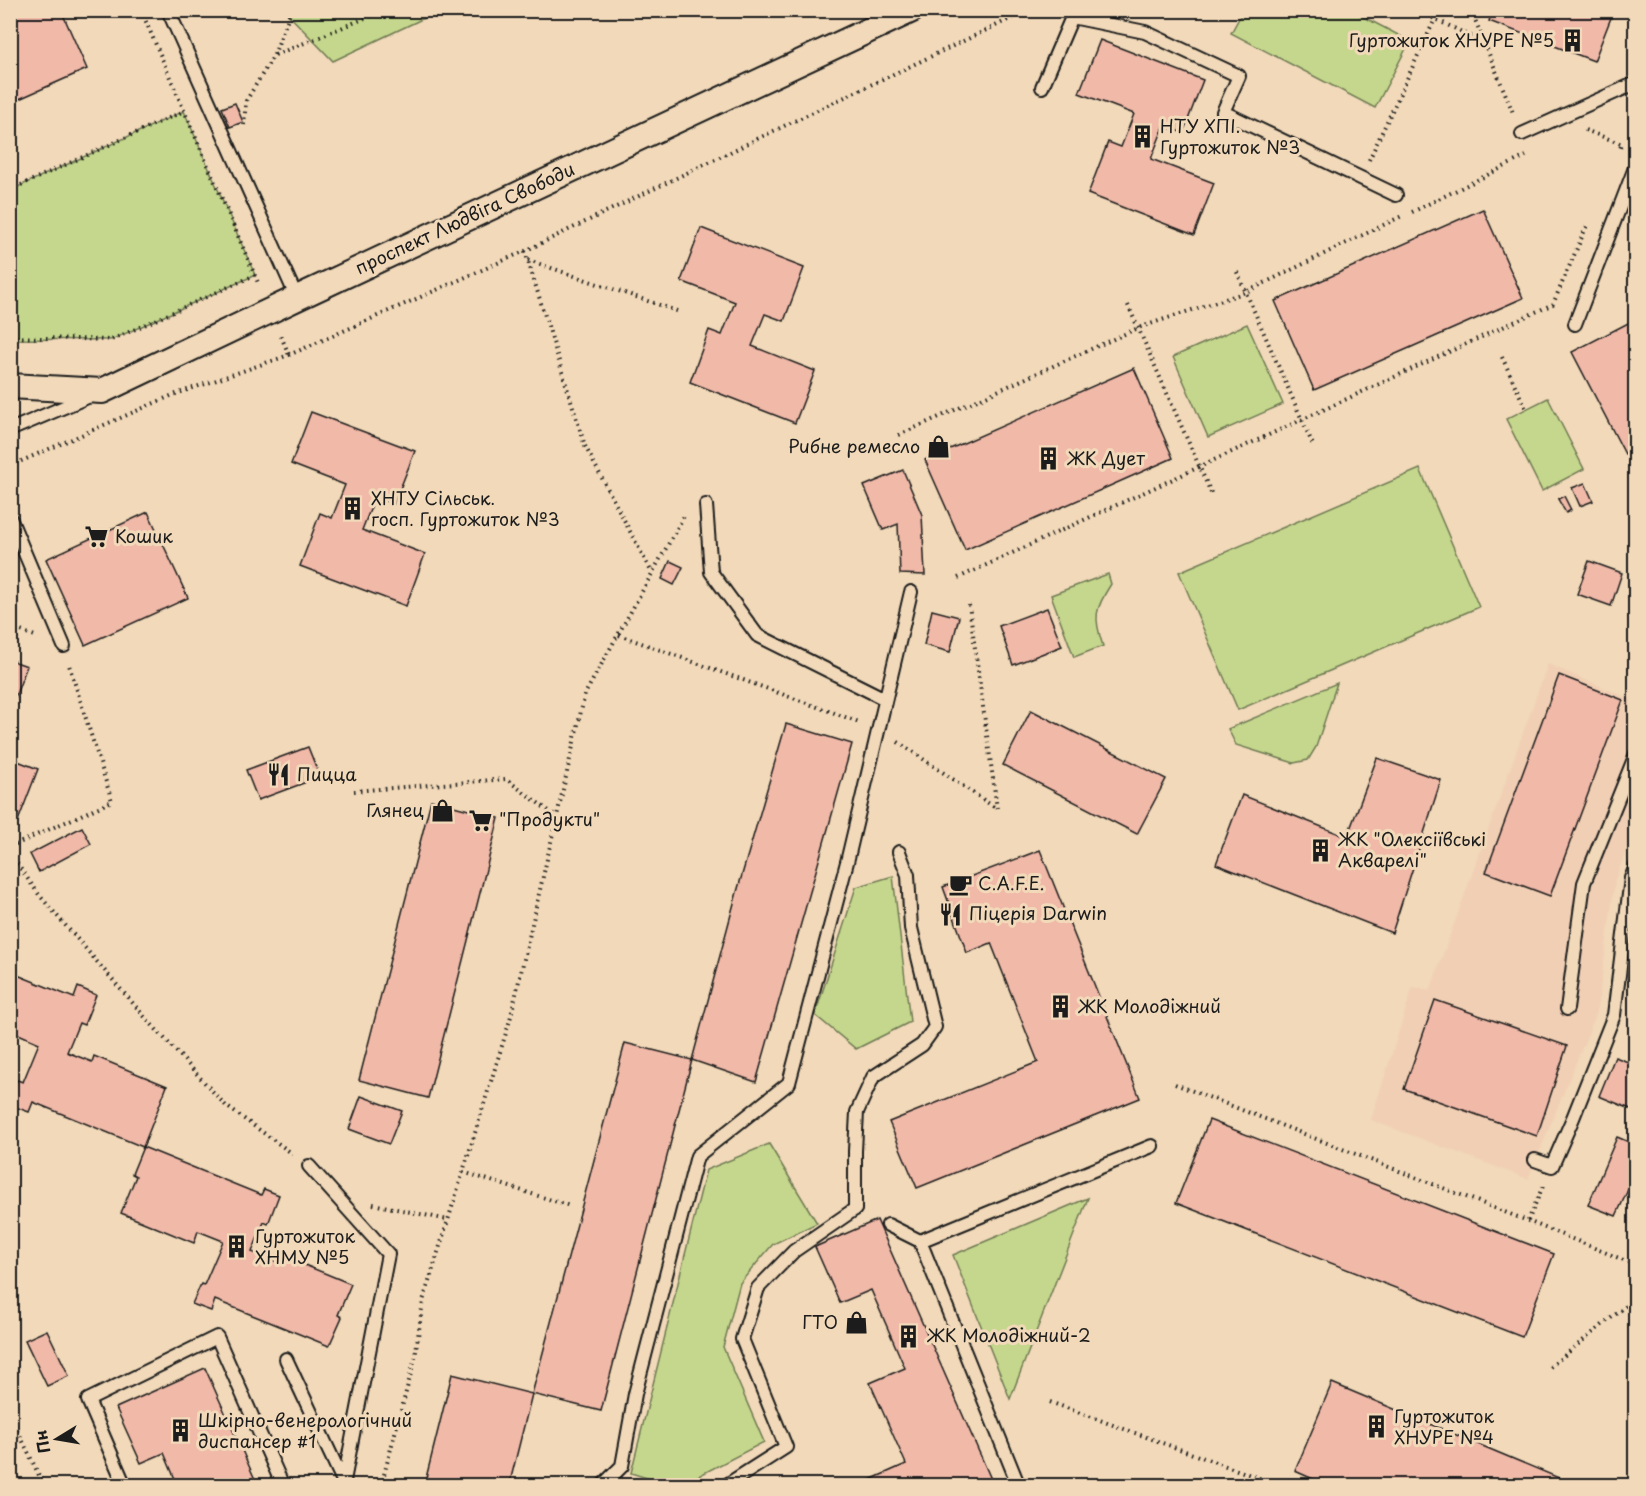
<svg xmlns="http://www.w3.org/2000/svg" width="1646" height="1496" font-family="'Playpen Sans',sans-serif">
  <style>
    .built { fill: #f1cfb4 }
    .green { fill: #c5d78c; stroke: #707a54; stroke-width: 1.5 }
    .building { fill: #f1b9a8; stroke: #1c1c1c; stroke-width: 1.5 }
    .lines { fill: none; stroke-linecap: round; stroke-linejoin: round }
    .lane-casing { stroke: #1c1c1c; stroke-width: 16 }
    .street-casing { stroke: #1c1c1c; stroke-width: 28 }
    .path { stroke: #1c1c1c; stroke-width: 4; stroke-dasharray: 1.5 4.5; stroke-linecap: butt }
    .lane { stroke: #f1d9b9; stroke-width: 12 }
    .street { stroke: #f1d9b9; stroke-width: 24 }
    .labels { text-anchor: middle; stroke-width: 6; stroke-linejoin: round; paint-order: stroke }
    .poi-label { font-size: 18px; fill: #1c1c1c; stroke: #f1d9b9; text-anchor: start }
    .street-label { font-size: 18px; fill: #1c1c1c; stroke: #f1d9b9 }
  </style>
  <rect width="100%" height="100%" fill="#f1d9b9"/>
  <filter id="ink" filterUnits="userSpaceOnUse"><feTurbulence type="fractalNoise" baseFrequency=".0167" numOctaves="2"/><feDisplacementMap in="SourceGraphic" scale="12" xChannelSelector="R" yChannelSelector="G"/><feConvolveMatrix kernelMatrix="1 2 1 2 8 2 1 2 1" color-interpolation-filters="sRGB"/></filter>
  <g filter="url(#ink)">
    <!-- built -->
    <path class="built" d="M1548 664 1635 701V827L1615 880 1597 1012 1528 1179 1371 1120 1413 987 1430 991Z"/>
    <!-- green -->
    <g class="green">
      <path d="M285 11H439L333 61Z"/>
      <path d="M1352 11 1410 41 1375 108 1231 33 1243 11Z"/>
      <path d="M184 111 255 275 111 340 11 339V190Z"/>
      <path d="M1247 324 1283 404 1208 437 1173 357Z"/>
      <path d="M1548 398 1584 469 1542 491 1506 419Z"/>
      <path d="M1420 469 1479 607 1238 710 1179 572Z"/>
      <path d="M1108 574 1111 584C1095 609 1093 617 1103 646L1074 657 1051 595Z"/>
      <path d="M1337 683 1316 747 1308 760 1294 763 1236 745 1228 729Z"/>
      <path d="M893 876 910 1022 856 1049 815 1015 856 887Z"/>
      <path d="M769 1144 817 1223 773 1244 740 1283 723 1347 764 1442 681 1485H669L631 1473 706 1170Z"/>
      <path d="M1088 1198 1010 1399 953 1255Z"/>
    </g>
    <!-- building -->
    <g class="building">
      <path d="M10 10H61L87 69 10 103Z"/>
      <path d="M1493 10H1614L1594 61 1489 21Z"/>
      <path d="M1100 40 1203 80 1183 133 1164 126 1151 159 1214 183 1194 235 1088 194 1108 142 1121 147 1134 114 1079 93Z"/>
      <path d="M235 103 243 122 230 127 222 108Z"/>
      <path d="M1483 209 1523 298 1314 390 1275 301Z"/>
      <path d="M701 228 804 268 784 321 765 314 752 346 815 371 795 423 690 382 709 330 722 335 735 302 681 281Z"/>
      <path d="M1636 319V449L1625 454 1572 352Z"/>
      <path d="M1134 368 1173 458 965 550 925 460Z"/>
      <path d="M311 412 415 451 394 504 375 497 362 530 425 554 406 606 300 566 320 513 332 518 345 485 291 464Z"/>
      <path d="M903 470 922 515 925 575 900 574 898 524 883 530 864 486Z"/>
      <path d="M1585 483 1593 501 1580 506 1572 488Z"/>
      <path d="M1564 496 1571 510 1566 513 1558 499Z"/>
      <path d="M148 512 188 598 85 645 46 559Z"/>
      <path d="M670 561 683 567 674 585 662 579Z"/>
      <path d="M1589 561 1622 573 1611 606 1577 594Z"/>
      <path d="M1047 608 1062 646 1013 665 999 626Z"/>
      <path d="M932 610 959 617 950 652 924 645Z"/>
      <path d="M10 660 27 666 10 710Z"/>
      <path d="M1559 675 1623 700 1550 896 1486 872Z"/>
      <path d="M1031 710 1166 779 1137 834 1003 765Z"/>
      <path d="M786 724 852 744 756 1082 692 1060 737 892Z"/>
      <path d="M308 747 320 777 258 800 246 770Z"/>
      <path d="M10 758 38 769 18 821 10 818Z"/>
      <path d="M1377 758 1441 780 1392 933 1216 864 1242 795 1347 837Z"/>
      <path d="M431 800 499 818 428 1098 359 1080Z"/>
      <path d="M82 827 91 844 39 872 30 854Z"/>
      <path d="M1040 850 1140 1098 917 1188 889 1122 1038 1062 991 943 967 953 943 887Z"/>
      <path d="M10 972 74 998 78 987 96 995 84 1025 79 1023 67 1052 92 1062 94 1056 167 1086 143 1147 33 1102 29 1112 10 1105V1097L17 1080 23 1082 39 1043 14 1032 10 1042Z"/>
      <path d="M1435 1000 1567 1046 1537 1136 1404 1089Z"/>
      <path d="M625 1043 692 1060 601 1411 532 1394Z"/>
      <path d="M1615 1057 1636 1065V1105L1633 1110 1599 1096Z"/>
      <path d="M361 1096 402 1111 389 1144 349 1129Z"/>
      <path d="M1209 1120 1554 1254 1522 1337 1176 1203Z"/>
      <path d="M1617 1137 1636 1145V1172L1616 1216 1588 1205Z"/>
      <path d="M143 1147 261 1195 264 1189 279 1195 268 1224 264 1222 252 1252 275 1261 278 1254 351 1284 338 1315 342 1317 329 1346 215 1300 211 1311 192 1304 201 1284 204 1285 223 1241 198 1231 194 1243 121 1213 136 1176 132 1174Z"/>
      <path d="M877 1220 994 1486H856L906 1464 870 1383 905 1368 871 1290 840 1303 815 1247Z"/>
      <path d="M47 1330 69 1376 47 1386 25 1340Z"/>
      <path d="M205 1368 258 1486H178L164 1453 141 1463 116 1408Z"/>
      <path d="M452 1374 532 1394 509 1486H424Z"/>
      <path d="M1332 1383 1578 1486H1329L1295 1471Z"/>
    </g>
    <g class="lines">
      <defs>
        <g id="lane">
          <path d="M168 10 297 298"/>
          <path d="M1072 17 1145 32 1239 76 1223 112 1396 195"/>
          <path d="M1042 87 1072 17 1070 12"/>
          <path d="M1522 134 1636 83"/>
          <path d="M1575 324 1636 165"/>
          <path d="M10 430 90 396"/>
          <path d="M706 505 711 572 757 635 885 699"/>
          <path d="M10 518 64 646"/>
          <path d="M1567 1009 1584 883 1636 754"/>
          <path d="M1535 1160 1552 1166 1573 1118 1614 1015 1631 878 1636 866"/>
          <path d="M309 1166 388 1254 343 1486"/>
          <path d="M855 1209V1151L857 1112 873 1077 922 1045 935 1027 911 928 908 875 899 852"/>
          <path d="M888 1225 920 1241 1018 1484"/>
          <path d="M920 1241 1152 1146"/>
          <path d="M286 1359 344 1483"/>
          <path d="M125 1486 88 1400 217 1337 283 1486"/>
          <path d="M602 1486 622 1466 635 1394 697 1156 789 1083 847 862 911 592"/>
          <path d="M725 1486 786 1447 742 1339 758 1288 794 1251 855 1209"/>
        </g>
        <path id="street" d="M10 386 102 391 297 298 912 10"/>
      </defs>
      <!-- lane casing -->
      <use href="#lane" class="lane-casing"/>
      <!-- street casing -->
      <use href="#street" class="street-casing"/>
      <!-- path -->
      <g class="path">
        <path d="M141 10 259 285"/>
        <path d="M1416 10 1483 42"/>
        <path d="M1471 10 1514 115"/>
        <path d="M275 55 385 10"/>
        <path d="M244 125 246 101 274 55 291 10"/>
        <path d="M1585 130 1622 144 1619 150"/>
        <path d="M1369 160 1435 19"/>
        <path d="M10 190 184 111"/>
        <path d="M1412 212 1526 156"/>
        <path d="M525 251 585 446 652 573"/>
        <path d="M528 260 677 311"/>
        <path d="M1237 272 1313 445"/>
        <path d="M1128 305 1211 493"/>
        <path d="M281 336 289 355"/>
        <path d="M10 337 111 340 255 275"/>
        <path d="M1502 357 1526 409"/>
        <path d="M899 435 1138 328 1246 292 1402 216"/>
        <path d="M10 466 173 395 289 355 525 251 811 113 1029 10"/>
        <path d="M958 578 1553 304 1588 223"/>
        <path d="M969 605 997 808"/>
        <path d="M10 627 35 636"/>
        <path d="M619 635 859 722"/>
        <path d="M898 742 997 809"/>
        <path d="M354 791 506 779 557 817"/>
        <path d="M10 847 112 801 69 665"/>
        <path d="M10 854 40 896 144 1016 226 1106 293 1154"/>
        <path d="M1175 1084 1528 1221 1636 1265"/>
        <path d="M463 1172 570 1206"/>
        <path d="M373 1204 448 1220"/>
        <path d="M1528 1221 1543 1186"/>
        <path d="M1550 1367 1636 1298"/>
        <path d="M1050 1402 1281 1486"/>
        <path d="M10 1414 44 1486"/>
        <path d="M381 1486 415 1358 423 1301 510 1020 585 694 684 516"/>
      </g>
      <!-- lane -->
      <use href="#lane" class="lane"/>
      <!-- street -->
      <use href="#street" class="street"/>
    </g>
  </g>
  <!-- icons -->
  <defs>
    <symbol id="building-bare" viewBox="-9 -9 18 18"><path d="M-4-6H4V6H1V3H-1V6H-4ZM-2.5-4.3h1.7v1.8h-1.7ZM.8-4.3h1.7v1.8H.8ZM-2.5-1h1.7V.8h-1.7ZM.8-1h1.7V.8H.8Z" fill="#1c1c1c" stroke="#f1d9b9" stroke-width="2.5" paint-order="stroke"/></symbol>
    <symbol id="shop-bare" viewBox="-9 -9 18 18"><path d="M-5-2.5h2.3a2.7 3.5 0 0 1 5.4 0H5L5.5 6h-11ZM-1.5-2.5h3a1.5 2.3 0 0 0-3 0Z" fill="#1c1c1c" stroke="#f1d9b9" stroke-width="2.5" paint-order="stroke"/></symbol>
    <symbol id="supermarket-bare" viewBox="-9 -9 18 18"><path d="M-6-5.5h2.5l.6 2H6L4.5 2H-2.5L-4.4-4H-6ZM-1.5 3.2a1.3 1.3 0 1 0 .1 0ZM3 3.2a1.3 1.3 0 1 0 .1 0Z" fill="#1c1c1c" stroke="#f1d9b9" stroke-width="2.5" paint-order="stroke"/></symbol>
    <symbol id="restaurant-bare" viewBox="-9 -9 18 18"><path d="M-5-6h1v4h1v-4h1v4h1v-4h1v5L-1.5 .5V6h-2V.5L-5-1ZM5-6V6H3V1.5H1.5Q1.5-4 5-6Z" fill="#1c1c1c" stroke="#f1d9b9" stroke-width="2.5" paint-order="stroke"/></symbol>
    <symbol id="cafe-bare" viewBox="-9 -9 18 18"><path d="M-5.5-4.5H6V0H3Q3 3.5 0 3.5H-2.5Q-5.5 3.5-5.5 0ZM3-3.2v2h1.7v-2ZM-6 4.5H4V6H-6Z" fill="#1c1c1c" stroke="#f1d9b9" stroke-width="2.5" paint-order="stroke"/></symbol>
  </defs>
  <g fill-rule="evenodd">
    <use href="#building-bare" x="1556" y="24" width="33" height="33"/>
    <use href="#building-bare" x="1126" y="120" width="33" height="33"/>
    <use href="#shop-bare" x="922" y="430" width="33" height="33"/>
    <use href="#building-bare" x="1032" y="442" width="33" height="33"/>
    <use href="#building-bare" x="336" y="492" width="33" height="33"/>
    <use href="#supermarket-bare" x="80" y="520" width="33" height="33"/>
    <use href="#restaurant-bare" x="262" y="758" width="33" height="33"/>
    <use href="#shop-bare" x="426" y="794" width="33" height="33"/>
    <use href="#supermarket-bare" x="464" y="804" width="33" height="33"/>
    <use href="#building-bare" x="1304" y="834" width="33" height="33"/>
    <use href="#cafe-bare" x="944" y="868" width="33" height="33"/>
    <use href="#restaurant-bare" x="934" y="898" width="33" height="33"/>
    <use href="#building-bare" x="1044" y="990" width="33" height="33"/>
    <use href="#building-bare" x="220" y="1230" width="33" height="33"/>
    <use href="#shop-bare" x="840" y="1306" width="33" height="33"/>
    <use href="#building-bare" x="892" y="1320" width="33" height="33"/>
    <use href="#building-bare" x="1360" y="1410" width="33" height="33"/>
    <use href="#building-bare" x="164" y="1414" width="33" height="33"/>
  </g>
  <g class="labels">
    <!-- poi labels -->
    <g class="poi-label">
      <text x="1554" y="47" text-anchor="end">Гуртожиток ХНУРЕ №5</text>
      <text x="1160" y="133">НТУ ХПІ.<tspan x="1160" dy="21">Гуртожиток №3</tspan></text>
      <text x="920" y="453" text-anchor="end">Рибне ремесло</text>
      <text x="1067" y="465">ЖК Дует</text>
      <text x="371" y="505">ХНТУ Сільськ.<tspan x="371" dy="21">госп. Гуртожиток №3</tspan></text>
      <text x="115" y="543">Кошик</text>
      <text x="297" y="781">Пицца</text>
      <text x="424" y="817" text-anchor="end">Глянец</text>
      <text x="499" y="826">"Продукти"</text>
      <text x="1338" y="846">ЖК "Олексіївські<tspan x="1338" dy="21">Акварелі"</tspan></text>
      <text x="978" y="890">C.A.F.E.</text>
      <text x="969" y="920">Піцерія Darwin</text>
      <text x="1078" y="1013">ЖК Молодіжний</text>
      <text x="255" y="1243">Гуртожиток<tspan x="255" dy="21">ХНМУ №5</tspan></text>
      <text x="838" y="1329" text-anchor="end">ГТО</text>
      <text x="927" y="1342">ЖК Молодіжний-2</text>
      <text x="1394" y="1423">Гуртожиток<tspan x="1394" dy="21">ХНУРЕ №4</tspan></text>
      <text x="198" y="1427">Шкірно-венерологічний<tspan x="198" dy="21">диспансер #1</tspan></text>
    </g>
    <!-- street labels -->
    <g class="street-label">
      <text transform="translate(465 219) rotate(-25)" y="6">проспект Людвіга Свободи</text>
    </g>
  </g>
  <!-- margin -->
  <rect width="1646" height="1496" fill="none" stroke="#f1d9b9" stroke-width="36"/>
  <rect x="18" y="18" width="1610" height="1460" fill="none" stroke="#1c1c1c" stroke-width="2" filter="url(#ink)"/>
  <!-- north arrow -->
  <g transform="translate(57 1439) rotate(259)" stroke="#f1d9b9" stroke-width="4.5" paint-order="stroke">
  <path d="M0-4.5L10 22L0 15L-10 22Z" fill="#1c1c1c"/>
  <text y="-9" font-size="16" font-weight="bold" text-anchor="middle" fill="#1c1c1c">Пн</text>
  </g>
</svg>
